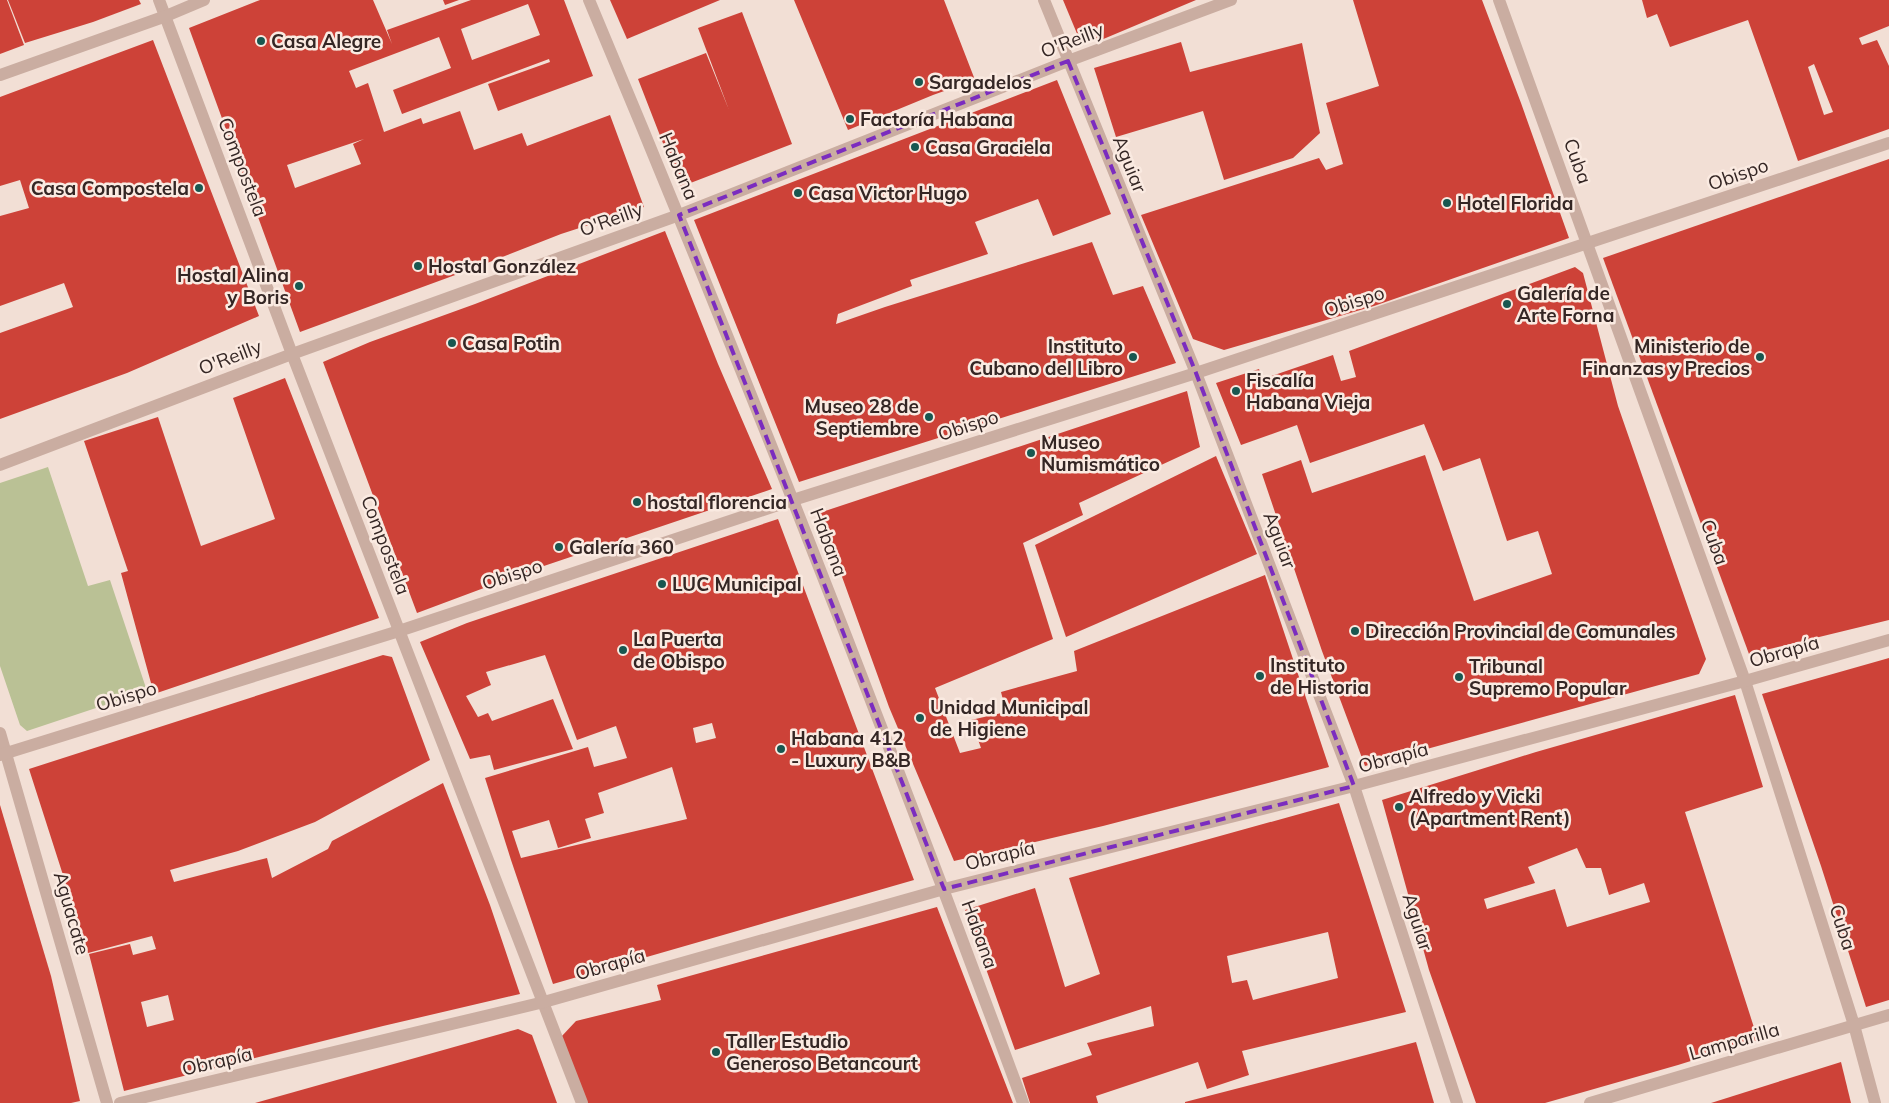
<svg xmlns="http://www.w3.org/2000/svg" width="1889" height="1103" font-family="Mulish,sans-serif">
  <style>
    .green { fill: #bac195 }
    .building { fill: #cd4238; fill-rule: evenodd }
    .lines { fill: none; stroke-linecap: round; stroke-linejoin: round }
    .street { stroke: #caada1; stroke-width: 12 }
    .marked { fill: none; stroke: #7b2cbf; stroke-width: 4; stroke-dasharray: 10 6; stroke-linejoin: round }
    .poi-dot { fill: #185750; stroke: #faeae1; stroke-width: 2 }
    .labels { text-anchor: middle; stroke-width: 5; stroke-linejoin: round; paint-order: stroke }
    .street-label { font-size: 19px; fill: #342624; stroke: #faeae1 }
    .poi-label { font-size: 19px; font-weight: bold; fill: #342624; stroke: #faeae1; text-anchor: start }
  </style>
  <rect width="100%" height="100%" fill="#f2dfd5"/>
  <!-- green -->
  <path class="green" d="M48 467 88 586 110 580 147 691 27 731 20 725 0 666V483Z"/>
  <!-- building -->
  <g class="building">
    <path d="M0 0H7L24 45 0 54Z"/>
    <path d="M8 0H139L141 4 93 22 25 43Z"/>
    <path d="M260 0H373L392 44 387 30 471 0H564L593 76 498 111 488 84 550 62 549 59 402 114 393 90 451 68 439 37 349 71 356 88 368 83 384 132 421 118 423 124 460 111 474 150 522 133 527 146 610 115 644 207 561 234 477 267 300 332 189 28ZM528 4 540 35 472 60 461 29ZM364 139 353 144 361 164 295 188 287 165Z"/>
    <path d="M443 0H459L445 5Z"/>
    <path d="M610 0H720L627 39Z"/>
    <path d="M794 0H944L975 80 933 95 848 130Z"/>
    <path d="M1063 0H1196L1101 40 1078 36Z"/>
    <path d="M1353 0H1482L1521 103 1569 238 1374 306 1224 350 1193 339 1141 215 1319 158 1326 170 1343 164 1326 103 1379 86Z"/>
    <path d="M1642 0H1889V26L1859 38 1862 45 1877 40 1889 66V129L1798 161 1748 20 1670 47 1657 14 1647 18ZM1814 64 1833 112 1824 115 1808 67Z"/>
    <path d="M742 12 792 144 680 187 638 79 706 53 729 110 698 28Z"/>
    <path d="M153 40 259 316 127 373 0 419V333L73 307 64 283 0 306V216L29 208 20 180 0 186V97Z"/>
    <path d="M1181 42 1190 72 1302 43 1320 133 1293 158 1224 180 1203 111 1116 137 1094 68Z"/>
    <path d="M1057 80 1111 214 1053 236 1038 199 975 222 988 254 910 280 912 286 838 314 836 324 885 307 1092 242 1113 295 1143 286 1176 363 799 482 694 220Z"/>
    <path d="M1889 159V620L1749 654 1603 258Z"/>
    <path d="M665 231 718 364 772 489 532 570 417 613 323 362 370 342 475 304Z"/>
    <path d="M1575 267 1583 273 1618 406 1706 659 1699 674 1365 766 1322 651 1262 474 1301 460 1312 493 1425 455 1474 601 1552 574 1538 531 1507 541 1480 458 1443 471 1424 424 1310 463 1297 425 1241 445 1216 383 1259 369 1263 379 1333 355 1341 381 1356 377 1349 351Z"/>
    <path d="M285 378 379 618 154 694 121 573 128 571 84 441 158 417 201 546 275 519 233 398Z"/>
    <path d="M1187 391 1200 447 1079 503 1083 515 1023 543 1053 639 935 688 960 753 981 748 971 720 1006 712 1001 692 1077 671 1074 651 1265 575 1329 767 1103 826 954 861 889 707 819 513Z"/>
    <path d="M1216 456 1257 554 1066 637 1035 545Z"/>
    <path d="M778 519 914 880 553 984 511 860 485 778 588 747 594 767 627 758 616 726 577 740 545 655 486 672 491 685 466 696 478 717 488 713 492 721 553 699 573 749 494 770 490 755 470 759 420 642 467 623ZM712 723 716 738 696 743 693 728ZM672 767 687 819 521 858 512 831 549 820 558 848 591 838 585 819 604 813 598 793Z"/>
    <path d="M383 655 392 657 430 760 315 822 238 851 170 870 174 882 267 858 272 878 328 849 332 841 443 783 490 905 520 994 383 1026 124 1091 89 954 130 944 133 955 156 949 152 936 88 953 29 769ZM168 995 174 1020 147 1027 141 1002Z"/>
    <path d="M1889 658V1000L1866 1007 1821 866 1762 694Z"/>
    <path d="M1735 695 1763 787 1685 812 1758 1040 1678 1065 1545 1103H1476L1429 970 1382 800 1536 752ZM1577 848 1586 868H1601L1609 895 1644 883 1650 902 1567 927 1555 889 1487 909 1484 899 1535 883 1528 867Z"/>
    <path d="M1339 803 1406 1012 1242 1051 1249 1075 1207 1089 1198 1062 1096 1096 1098 1103H1030L1022 1078 1092 1055 1087 1043 1154 1026 1151 1006 1015 1050 965 910 1035 888 1065 987 1100 974 1069 878ZM1328 932 1338 978 1253 1000 1247 980 1232 983 1227 956Z"/>
    <path d="M0 805 51 976 80 1101 71 1103H0Z"/>
    <path d="M937 907 1013 1103H587L561 1037 576 1021 661 1000 657 985Z"/>
    <path d="M518 1029 532 1035 557 1103H255Z"/>
    <path d="M1416 1042 1434 1103H1185V1102Z"/>
    <path d="M1841 1062 1851 1103H1711Z"/>
  </g>
  <g class="lines">
    <!-- street -->
    <g class="street">
      <path d="M159 0 292 354 582 1103"/>
      <path d="M589 0C742 364 886 732 1023 1103"/>
      <path d="M1044 0 1196 373 1354 786 1457 1103"/>
      <path d="M1499 0 1745 681 1854 1025 1875 1103"/>
      <path d="M0 75 166 16 204 0"/>
      <path d="M0 465 292 354 679 215 1068 61 1231 0"/>
      <path d="M0 733 107 1103"/>
      <path d="M0 755 399 631 793 500 1196 373 1889 143"/>
      <path d="M120 1103 544 1002 944 889 1354 786 1745 681 1889 640"/>
      <path d="M1590 1103 1889 1015"/>
    </g>
  </g>
  <!-- marked area -->
  <path class="marked" d="M1068 61 1196 373 1354 786 944 889 679 215Z"/>
  <!-- markers -->
  <g class="poi-dot">
    <circle cx="261" cy="41" r="5"/>
    <circle cx="919" cy="82" r="5"/>
    <circle cx="850" cy="119" r="5"/>
    <circle cx="915" cy="147" r="5"/>
    <circle cx="199" cy="188" r="5"/>
    <circle cx="798" cy="193" r="5"/>
    <circle cx="1447" cy="203" r="5"/>
    <circle cx="418" cy="266" r="5"/>
    <circle cx="299" cy="286" r="5"/>
    <circle cx="1507" cy="304" r="5"/>
    <circle cx="452" cy="343" r="5"/>
    <circle cx="1133" cy="357" r="5"/>
    <circle cx="1760" cy="357" r="5"/>
    <circle cx="1236" cy="391" r="5"/>
    <circle cx="929" cy="417" r="5"/>
    <circle cx="1031" cy="453" r="5"/>
    <circle cx="637" cy="502" r="5"/>
    <circle cx="559" cy="547" r="5"/>
    <circle cx="662" cy="584" r="5"/>
    <circle cx="1355" cy="631" r="5"/>
    <circle cx="623" cy="650" r="5"/>
    <circle cx="1260" cy="676" r="5"/>
    <circle cx="1459" cy="677" r="5"/>
    <circle cx="920" cy="718" r="5"/>
    <circle cx="781" cy="749" r="5"/>
    <circle cx="1399" cy="807" r="5"/>
    <circle cx="716" cy="1052" r="5"/>
  </g>
  <g class="labels">
    <!-- street labels -->
    <g class="street-label">
      <text transform="translate(1072 40) rotate(-21)" y="7">O'Reilly</text>
      <text transform="translate(1578 161) rotate(70)" y="7">Cuba</text>
      <text transform="translate(1130 164) rotate(68)" y="7">Aguiar</text>
      <text transform="translate(679 166) rotate(67)" y="7">Habana</text>
      <text transform="translate(243 167) rotate(69)" y="7">Compostela</text>
      <text transform="translate(1738 174) rotate(-19)" y="7">Obispo</text>
      <text transform="translate(611 219) rotate(-20)" y="7">O'Reilly</text>
      <text transform="translate(1354 301) rotate(-18)" y="7">Obispo</text>
      <text transform="translate(230 357) rotate(-21)" y="7">O'Reilly</text>
      <text transform="translate(968 425) rotate(-18)" y="7">Obispo</text>
      <text transform="translate(1280 540) rotate(69)" y="7">Aguiar</text>
      <text transform="translate(829 542) rotate(69)" y="7">Habana</text>
      <text transform="translate(1715 542) rotate(70)" y="7">Cuba</text>
      <text transform="translate(386 545) rotate(69)" y="7">Compostela</text>
      <text transform="translate(512 574) rotate(-18)" y="7">Obispo</text>
      <text transform="translate(1784 651) rotate(-16)" y="7">Obrapía</text>
      <text transform="translate(126 696) rotate(-17)" y="7">Obispo</text>
      <text transform="translate(1393 757) rotate(-15)" y="7">Obrapía</text>
      <text transform="translate(1000 855) rotate(-14)" y="7">Obrapía</text>
      <text transform="translate(72 913) rotate(74)" y="7">Aguacate</text>
      <text transform="translate(1418 922) rotate(72)" y="7">Aguiar</text>
      <text transform="translate(1843 927) rotate(72)" y="7">Cuba</text>
      <text transform="translate(980 934) rotate(70)" y="7">Habana</text>
      <text transform="translate(610 964) rotate(-16)" y="7">Obrapía</text>
      <text transform="translate(1734 1041) rotate(-16)" y="7">Lamparilla</text>
      <text transform="translate(217 1061) rotate(-13)" y="7">Obrapía</text>
    </g>
    <!-- poi labels -->
    <g class="poi-label">
      <text x="271" y="48">Casa Alegre</text>
      <text x="929" y="89">Sargadelos</text>
      <text x="860" y="126">Factoría Habana</text>
      <text x="925" y="154">Casa Graciela</text>
      <text x="189" y="195" text-anchor="end">Casa Compostela</text>
      <text x="808" y="200">Casa Victor Hugo</text>
      <text x="1457" y="210">Hotel Florida</text>
      <text x="428" y="273">Hostal González</text>
      <text x="289" y="282" text-anchor="end">Hostal Alina<tspan x="289" dy="22">y Boris</tspan></text>
      <text x="1517" y="300">Galería de<tspan x="1517" dy="22">Arte Forna</tspan></text>
      <text x="462" y="350">Casa Potin</text>
      <text x="1123" y="353" text-anchor="end">Instituto<tspan x="1123" dy="22">Cubano del Libro</tspan></text>
      <text x="1750" y="353" text-anchor="end">Ministerio de<tspan x="1750" dy="22">Finanzas y Precios</tspan></text>
      <text x="1246" y="387">Fiscalía<tspan x="1246" dy="22">Habana Vieja</tspan></text>
      <text x="919" y="413" text-anchor="end">Museo 28 de<tspan x="919" dy="22">Septiembre</tspan></text>
      <text x="1041" y="449">Museo<tspan x="1041" dy="22">Numismático</tspan></text>
      <text x="647" y="509">hostal florencia</text>
      <text x="569" y="554">Galería 360</text>
      <text x="672" y="591">LUC Municipal</text>
      <text x="1365" y="638">Dirección Provincial de Comunales</text>
      <text x="633" y="646">La Puerta<tspan x="633" dy="22">de Obispo</tspan></text>
      <text x="1270" y="672">Instituto<tspan x="1270" dy="22">de Historia</tspan></text>
      <text x="1469" y="673">Tribunal<tspan x="1469" dy="22">Supremo Popular</tspan></text>
      <text x="930" y="714">Unidad Municipal<tspan x="930" dy="22">de Higiene</tspan></text>
      <text x="791" y="745">Habana 412<tspan x="791" dy="22">- Luxury B&amp;B</tspan></text>
      <text x="1409" y="803">Alfredo y Vicki<tspan x="1409" dy="22">(Apartment Rent)</tspan></text>
      <text x="726" y="1048">Taller Estudio<tspan x="726" dy="22">Generoso Betancourt</tspan></text>
    </g>
  </g>
</svg>
